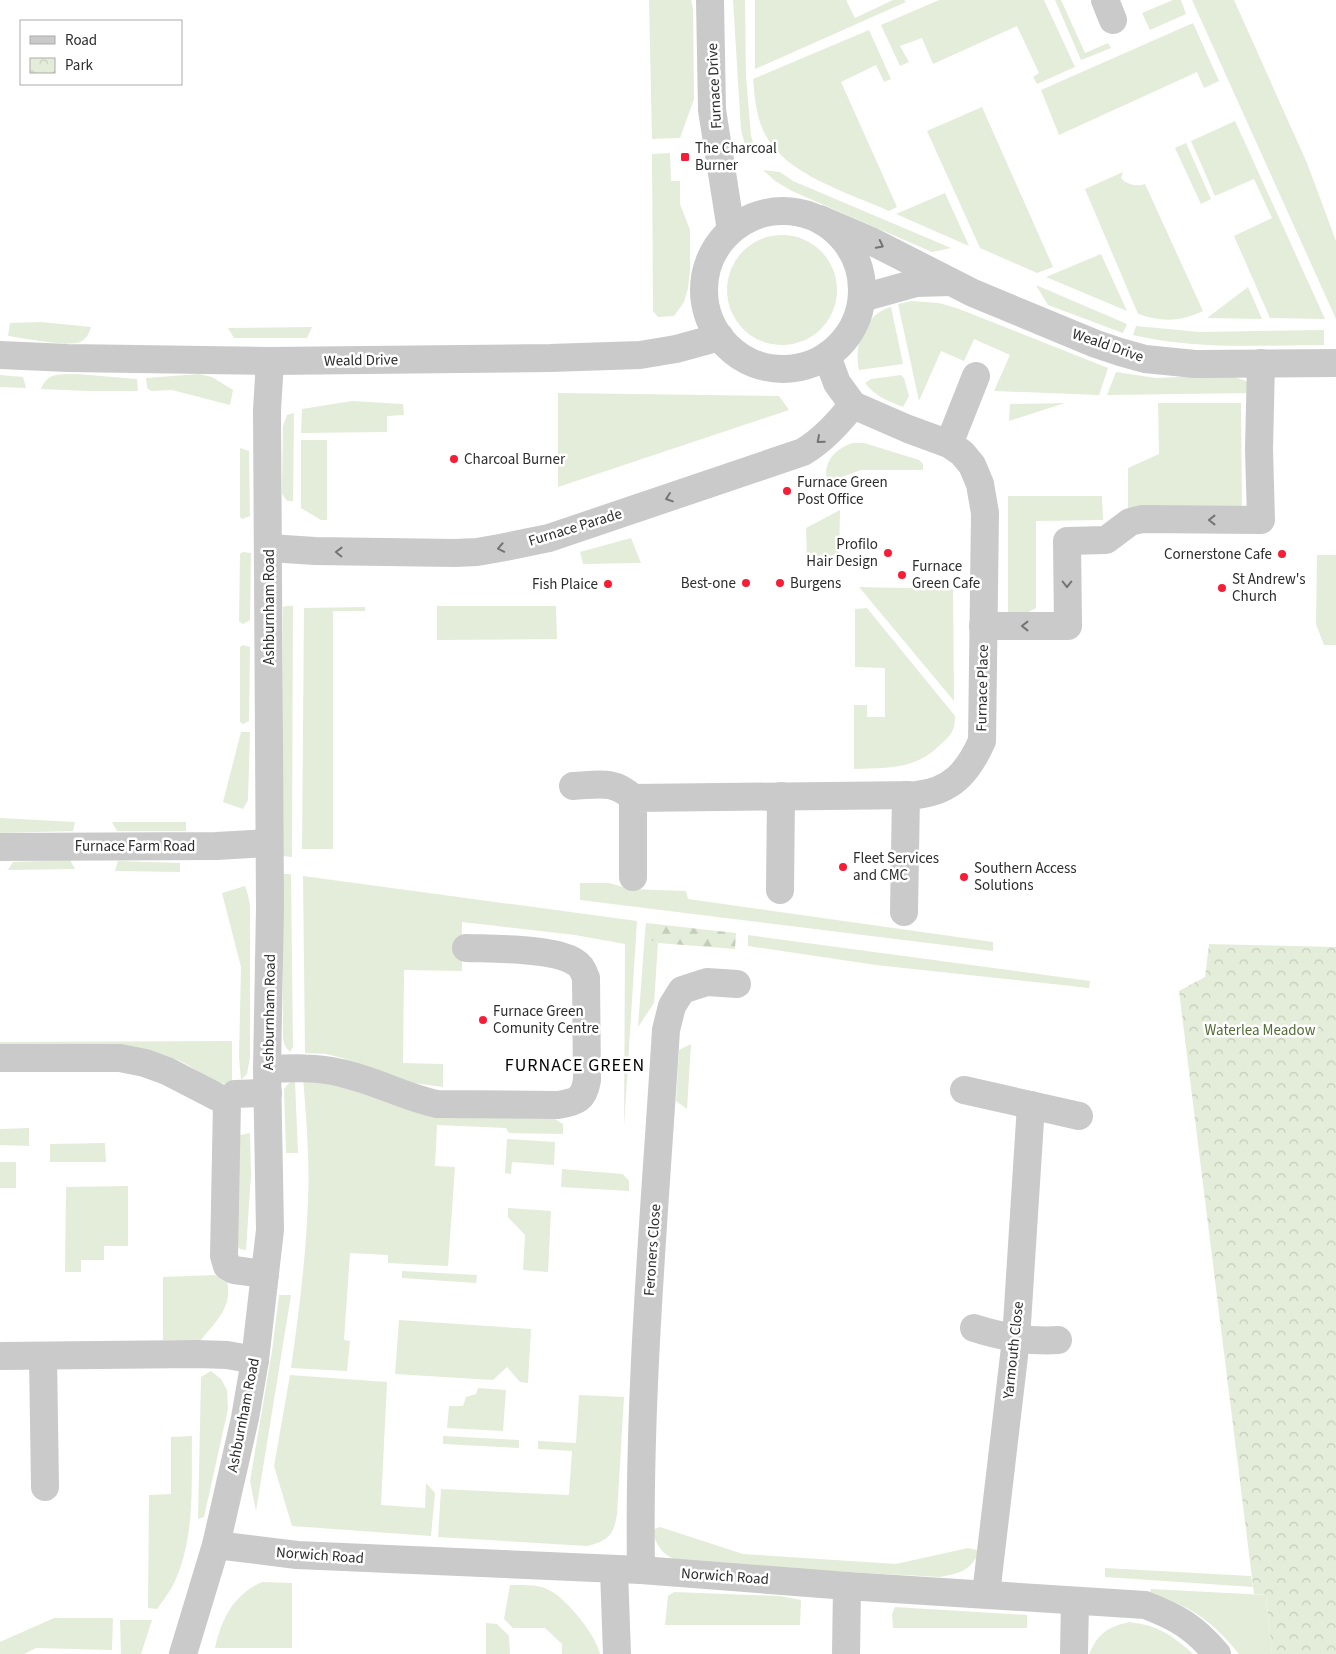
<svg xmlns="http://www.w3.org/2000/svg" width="1336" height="1654" font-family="'Source Sans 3',sans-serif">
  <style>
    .green { fill: #e4edd9 }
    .forest { fill: url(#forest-firs) }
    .park { fill: url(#park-crowns) }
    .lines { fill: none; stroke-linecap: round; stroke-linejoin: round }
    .minor { stroke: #cacaca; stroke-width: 28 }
    .oneway { stroke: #747474 }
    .poi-dot { fill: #f71d37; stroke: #fff; stroke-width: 2 }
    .labels { text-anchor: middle; stroke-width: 5; stroke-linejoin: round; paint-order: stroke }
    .street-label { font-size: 15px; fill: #2d2d2d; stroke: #fff }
    .poi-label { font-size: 15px; fill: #2d2d2d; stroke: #fff; text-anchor: start }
    .park-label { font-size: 15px; fill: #536d36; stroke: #fff }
    .quarter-label { font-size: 18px; letter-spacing: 1px; fill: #000; stroke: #fff }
  </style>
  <defs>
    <pattern id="forest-firs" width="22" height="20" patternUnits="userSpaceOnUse" patternTransform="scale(1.25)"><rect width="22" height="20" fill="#e4edd9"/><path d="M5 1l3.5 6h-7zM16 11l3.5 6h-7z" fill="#c4ccbb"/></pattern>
    <pattern id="park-crowns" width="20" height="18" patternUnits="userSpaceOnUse" patternTransform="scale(1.25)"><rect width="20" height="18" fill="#e4edd9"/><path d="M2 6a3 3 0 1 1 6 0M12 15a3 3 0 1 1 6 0" fill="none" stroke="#c4ccbb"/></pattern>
  </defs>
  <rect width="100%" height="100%" fill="#fff"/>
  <!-- green -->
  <g class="green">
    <path d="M649 0H691L693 9 694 99 680 138 652 139Z"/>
    <path d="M733 0H745L746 77 751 136 755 148 751 152 745 145 741 130Z"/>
    <path d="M755 0H846L855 18 893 0H904L906 2 755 69Z"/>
    <path d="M939 0H1044L1075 67 1037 84 1033 77 1039 73 1017 26 933 64 922 38 900 46 909 62 900 66 881 25Z"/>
    <path d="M1055 0H1061L1085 53 1108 43 1111 48 1081 60Z"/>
    <path d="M1173 0H1181L1186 14 1150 30 1142 13Z"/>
    <path d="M1192 0H1234L1307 163 1336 241V319Z"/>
    <path d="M1193 23 1219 81 1204 88 1197 72 1059 135 1041 90Z"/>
    <path d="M869 30 891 79 884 82 876 65 841 82 897 207 889 211C849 193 787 175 766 136 756 118 755 99 753 79Z"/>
    <path d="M982 107 1053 267 1037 273 980 248 927 131Z"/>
    <path d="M1235 121 1241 134 1325 319 1270 318 1234 236 1272 218 1254 179 1215 196 1191 141Z"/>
    <path d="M1186 143 1211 199 1201 204 1175 148Z"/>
    <path d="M670 153 671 181H680V204L690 230V271L688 288 684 302 674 316 658 317 653 311 652 154Z"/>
    <path d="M763 170 780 172 793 181 951 248 932 252 792 191 775 181Z"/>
    <path d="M1123 172 1121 178C1127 185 1138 187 1145 184L1203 311C1180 322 1162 322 1138 314L1085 189Z"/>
    <path d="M945 193 969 246 896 214Z"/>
    <circle cx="782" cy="290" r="55"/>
    <path d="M1101 254 1127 311 1046 277Z"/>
    <path d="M1036 285 1127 324 1123 333 1048 305Z"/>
    <path d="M1248 287 1262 319 1207 318Z"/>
    <path d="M912 301 939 303 959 309 1108 368 1099 395 994 391 1010 355 974 339 964 361 941 351 919 401 898 304Z"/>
    <path d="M891 307 903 364 859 370C853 345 865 314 891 307Z"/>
    <path d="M41 322 91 327C89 333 87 339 80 342 67 347 23 338 8 336L10 323Z"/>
    <path d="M1136 326 1199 332 1324 330V345C1260 345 1196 350 1133 335Z"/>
    <path d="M312 327 307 338H234L228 328Z"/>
    <path d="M1116 372 1156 378 1228 375 1246 381 1250 386 1252 393 1107 395Z"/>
    <path d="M77 374 137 379 138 391H88L41 389C48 371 61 375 77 374Z"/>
    <path d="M199 374 212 377 233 390 230 405 172 390 151 391 147 388 146 378Z"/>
    <path d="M0 375 23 377 26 388 0 387Z"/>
    <path d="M901 375 904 378 909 396 903 407C888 401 875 396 865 383L871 379Z"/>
    <path d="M558 393 779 396 789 410 558 487Z"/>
    <path d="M352 401 403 404 404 415 387 416V432L301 433 302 409Z"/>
    <path d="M1065 403 1009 421 1010 404Z"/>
    <path d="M1158 403H1241L1242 511 1128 510V468L1159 454Z"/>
    <path d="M294 413 293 501H287L282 494 283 426 287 415Z"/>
    <path d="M301 440H327V520H321L301 508Z"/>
    <path d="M853 443H864L919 460 923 464V470H861L828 482C821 463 836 448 853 443Z"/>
    <path d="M240 448 249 451 250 516 242 519 240 517Z"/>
    <path d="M1008 496H1102L1103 520 1036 521V608L1025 614H1008Z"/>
    <path d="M840 510 839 562 807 561 806 528Z"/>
    <path d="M631 538 641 563 583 564 580 552Z"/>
    <path d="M243 552 251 553 250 620 243 624 239 621 240 554Z"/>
    <path d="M1317 555H1336V645H1324L1316 624Z"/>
    <path d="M859 587 953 589 954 701Z"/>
    <path d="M286 606H293L292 857 283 856V607Z"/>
    <path d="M437 606H556L557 639 437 640Z"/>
    <path d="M365 607V611H333V849H302L304 608Z"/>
    <path d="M867 608 955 716C955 731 951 735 940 745 915 770 886 768 854 769V705H867V717H885V668L855 667V609Z"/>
    <path d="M243 645 250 647 249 721 243 724 240 722V647Z"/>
    <path d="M241 732H250L248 800 243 809 223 802Z"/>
    <path d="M0 818 75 822 73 831 0 833Z"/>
    <path d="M112 822H186V831H117Z"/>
    <path d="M70 860 75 869 8 870 13 862Z"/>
    <path d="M118 861 180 863V872L115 871Z"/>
    <path d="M283 874H291L293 1047 290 1052 285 1046 283 1039Z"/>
    <path d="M303 876 637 921 624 1127 625 944 575 935 462 922V971L404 970 403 1063 443 1064V1087L414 1083 346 1059 327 1054 305 1053Z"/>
    <path d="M580 883H609L630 889 686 891 688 899 993 942V951L580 900Z"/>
    <path d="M245 886 248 895 250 906V1057L247 1074 241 1080 239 1057 241 967 222 893Z"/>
    <path d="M645 932 650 940 658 943 654 1003 638 1027Z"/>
    <path d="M748 935 1090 981 1089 988 876 965 748 946Z"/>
    <path d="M232 1041V1084C213 1085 200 1071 184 1063 170 1056 157 1053 142 1050L0 1049V1042Z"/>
    <path d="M691 1044 687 1109 676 1101 679 1050Z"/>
    <path d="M303 1077 550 1116 563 1124V1134L509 1133 506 1128 437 1125 435 1166 455 1167 448 1266 388 1263V1255L350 1253 344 1340 350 1341 347 1371 291 1368C299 1312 306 1256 308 1200 310 1159 306 1118 303 1077Z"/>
    <path d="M295 1081 298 1153H286L284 1089 289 1083Z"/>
    <path d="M29 1128V1146L0 1145V1129Z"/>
    <path d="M250 1133 251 1174 246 1250 240 1249 235 1243 240 1135Z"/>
    <path d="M507 1139 555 1142 554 1165 512 1162 511 1174 505 1173Z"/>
    <path d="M105 1143 106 1162H50V1144Z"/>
    <rect x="0" y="1162" width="16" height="26"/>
    <path d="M562 1169 623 1174 629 1181V1191L561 1187Z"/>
    <path d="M128 1186V1246H104V1260H81V1272H65L66 1187Z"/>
    <path d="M508 1208 551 1211 548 1272 523 1270 525 1235 508 1217Z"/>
    <path d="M402 1271 477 1275 476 1283 402 1278Z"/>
    <path d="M215 1275 227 1281C233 1307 216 1321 201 1340H163V1277Z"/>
    <path d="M279 1295H291L256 1511 250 1481 272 1351Z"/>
    <path d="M399 1320 531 1329 528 1383 520 1382 507 1367 493 1380 395 1374Z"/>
    <path d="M211 1371 221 1379 227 1390 228 1409 204 1517 198 1519 201 1377Z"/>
    <path d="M290 1375 387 1382 381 1505 425 1508 426 1483 435 1493 431 1536 292 1526 274 1466Z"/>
    <path d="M478 1388 506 1390 503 1431 447 1428 449 1406H463L466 1397 476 1394Z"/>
    <path d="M579 1395 624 1397 617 1514C614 1535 608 1541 587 1546L438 1537 441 1489 569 1495 572 1451 538 1449V1441L576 1443Z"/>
    <path d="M192 1436C191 1486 196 1541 172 1587 168 1594 162 1602 157 1609L148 1608 149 1495 171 1494V1437Z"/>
    <path d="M443 1436 519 1440V1448L443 1444Z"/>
    <path d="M660 1527 743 1554 896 1564 968 1548 980 1551C970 1571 961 1573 940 1577L699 1564C673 1561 659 1557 652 1530Z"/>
    <path d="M1105 1568 1251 1576 1253 1587 1105 1577Z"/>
    <path d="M262 1582 292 1583V1648H215C221 1619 234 1594 262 1582Z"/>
    <path d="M510 1585C523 1585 538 1584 549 1590 567 1599 596 1635 600 1654H562V1644L545 1628H513L504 1619Z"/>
    <path d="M1151 1589 1266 1595 1272 1654H1239C1213 1621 1190 1606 1150 1593Z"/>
    <path d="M674 1592 780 1596 801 1600 800 1625H665L668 1596Z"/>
    <path d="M895 1607 1027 1615V1628H893L892 1614Z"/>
    <path d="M54 1618H113L112 1650 36 1648 24 1654H0V1642Z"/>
    <path d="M120 1620H152L141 1654H121Z"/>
    <path d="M1129 1622C1157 1625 1172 1635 1193 1654H1089C1098 1633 1108 1627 1129 1622Z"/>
    <path d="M486 1623 497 1624 509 1636 510 1654H486Z"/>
  </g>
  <!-- forest -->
  <path class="forest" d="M646 923 736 933 735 949 658 943 650 940 645 932Z"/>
  <!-- park -->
  <path class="park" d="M1209 944 1336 947V1654H1272L1266 1595 1254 1594 1179 991 1205 977Z"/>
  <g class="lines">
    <!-- minor -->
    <g class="minor">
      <path d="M710 0 712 110 731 230"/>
      <path d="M1105 0 1113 20"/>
      <circle cx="783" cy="290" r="79"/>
      <path d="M820 219 869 240 973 293 1096 344 1120 352 1145 359 1195 364 1336 363"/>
      <path d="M862 298 916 283 950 282"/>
      <path d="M0 355 68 358 270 361 550 358 640 355 676 349 720 337"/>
      <path d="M949 444 976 376"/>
      <path d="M269 548 315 551 455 553 477 552 500 548 549 538 803 452C823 440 838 423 853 405"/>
      <path d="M983 626H1068L1067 541 1106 540 1130 522 1142 519 1261 520 1259 449 1261 363"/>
      <path d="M573 786C597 785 614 779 633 798"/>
      <path d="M0 847 216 846 269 843"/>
      <path d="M633 877V798L917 795C952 791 968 772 982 741L985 513 980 484 972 465 962 453 949 444 908 429 853 405 837 383 827 356"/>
      <path d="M780 890 781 796"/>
      <path d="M904 912 906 795"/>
      <path d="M0 1058H120L145 1063 167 1071 227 1102"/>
      <path d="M267 1069C292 1068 317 1067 341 1073 374 1080 404 1097 437 1104L558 1105C577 1102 584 1099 587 1080L586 978C584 972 581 965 575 962 554 948 493 949 466 948"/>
      <path d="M964 1090 1079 1116"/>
      <path d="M265 1274 234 1270 227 1266 224 1256 227 1102 235 1094 268 1093"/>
      <path d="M974 1328C1002 1337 1029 1342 1058 1340"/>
      <path d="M0 1356 197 1354 227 1355 255 1360"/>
      <path d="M43 1356 45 1487"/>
      <path d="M216 1545 297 1555 641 1570 847 1586 1145 1605C1177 1617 1194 1627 1217 1654"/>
      <path d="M614 1570 617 1654"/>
      <path d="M641 1570C638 1391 655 1209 666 1030L672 1006 682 990 707 982 737 984"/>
      <path d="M986 1594 1016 1339 1031 1105"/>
      <path d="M183 1654 216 1545 245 1418 255 1360 270 1230 267 1069 270 907 267 410 270 361"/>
      <path d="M846 1654 847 1586"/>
      <path d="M1074 1654 1075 1601"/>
    </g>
  </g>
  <!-- one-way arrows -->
  <defs><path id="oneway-chevron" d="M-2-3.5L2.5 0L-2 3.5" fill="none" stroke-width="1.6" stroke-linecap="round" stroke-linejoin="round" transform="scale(1.25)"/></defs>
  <g class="oneway">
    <use href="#oneway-chevron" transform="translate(880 245) rotate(27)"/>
    <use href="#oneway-chevron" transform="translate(820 440) rotate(139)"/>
    <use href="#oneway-chevron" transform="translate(669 498) rotate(161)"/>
    <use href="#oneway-chevron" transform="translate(1212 520) rotate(-180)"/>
    <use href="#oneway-chevron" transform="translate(501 548) rotate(169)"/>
    <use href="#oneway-chevron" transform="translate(339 552) rotate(-179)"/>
    <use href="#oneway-chevron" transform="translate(1067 584) rotate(90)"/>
    <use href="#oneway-chevron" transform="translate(1025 626) rotate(-180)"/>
  </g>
  <!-- markers -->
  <g class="poi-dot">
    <rect x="680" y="152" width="10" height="10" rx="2.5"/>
    <circle cx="454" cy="459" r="5"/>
    <circle cx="787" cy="491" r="5"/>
    <circle cx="888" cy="553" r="5"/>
    <circle cx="1282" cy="554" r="5"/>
    <circle cx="902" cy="575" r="5"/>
    <circle cx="746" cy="583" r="5"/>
    <circle cx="780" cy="583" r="5"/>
    <circle cx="608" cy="584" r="5"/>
    <circle cx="1222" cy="588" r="5"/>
    <circle cx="843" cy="867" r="5"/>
    <circle cx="964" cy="877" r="5"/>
    <circle cx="483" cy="1020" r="5"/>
  </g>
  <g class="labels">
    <!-- street labels -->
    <g class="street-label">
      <text transform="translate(714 86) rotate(-93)" y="5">Furnace Drive</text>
      <text transform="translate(1108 345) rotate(19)" y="5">Weald Drive</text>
      <text transform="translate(361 360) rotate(-1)" y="5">Weald Drive</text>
      <text transform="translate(575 527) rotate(-17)" y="5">Furnace Parade</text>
      <text transform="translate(269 607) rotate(-90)" y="5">Ashburnham Road</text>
      <text transform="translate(982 688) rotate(-89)" y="5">Furnace Place</text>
      <text x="135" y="851">Furnace Farm Road</text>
      <text transform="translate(269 1012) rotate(-89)" y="5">Ashburnham Road</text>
      <text transform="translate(652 1250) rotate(-86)" y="5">Feroners Close</text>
      <text transform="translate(1013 1350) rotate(-84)" y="5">Yarmouth Close</text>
      <text transform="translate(243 1415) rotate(-79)" y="5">Ashburnham Road</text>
      <text transform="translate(320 1555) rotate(4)" y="5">Norwich Road</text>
      <text transform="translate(725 1576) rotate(4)" y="5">Norwich Road</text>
    </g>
    <!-- poi labels -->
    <g class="poi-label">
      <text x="695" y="153">The Charcoal<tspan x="695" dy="17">Burner</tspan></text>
      <text x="464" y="464">Charcoal Burner</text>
      <text x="797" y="487">Furnace Green<tspan x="797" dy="17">Post Office</tspan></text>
      <text x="878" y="549" text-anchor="end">Profilo<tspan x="878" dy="17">Hair Design</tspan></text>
      <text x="1272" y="559" text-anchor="end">Cornerstone Cafe</text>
      <text x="912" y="571">Furnace<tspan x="912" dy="17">Green Cafe</tspan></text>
      <text x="1232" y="584">St Andrew's<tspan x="1232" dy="17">Church</tspan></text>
      <text x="736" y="588" text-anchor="end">Best-one</text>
      <text x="790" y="588">Burgens</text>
      <text x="598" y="589" text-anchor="end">Fish Plaice</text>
      <text x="853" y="863">Fleet Services<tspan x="853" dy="17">and CMC</tspan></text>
      <text x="974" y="873">Southern Access<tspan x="974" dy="17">Solutions</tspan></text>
      <text x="493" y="1016">Furnace Green<tspan x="493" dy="17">Comunity Centre</tspan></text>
    </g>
    <!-- park labels -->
    <g class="park-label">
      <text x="1260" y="1035">Waterlea Meadow</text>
    </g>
    <!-- quarter labels -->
    <g class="quarter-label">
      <text x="575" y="1071">FURNACE GREEN</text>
    </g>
  </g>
  <!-- legend -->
  <rect x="20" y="20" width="162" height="65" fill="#ffffff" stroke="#ababab"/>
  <rect x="30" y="36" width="25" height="8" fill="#cacaca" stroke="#ababab"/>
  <text x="65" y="45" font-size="15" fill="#2d2d2d">Road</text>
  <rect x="30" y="58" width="25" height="15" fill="url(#park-crowns)" stroke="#ababab"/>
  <text x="65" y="70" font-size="15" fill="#2d2d2d">Park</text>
</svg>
